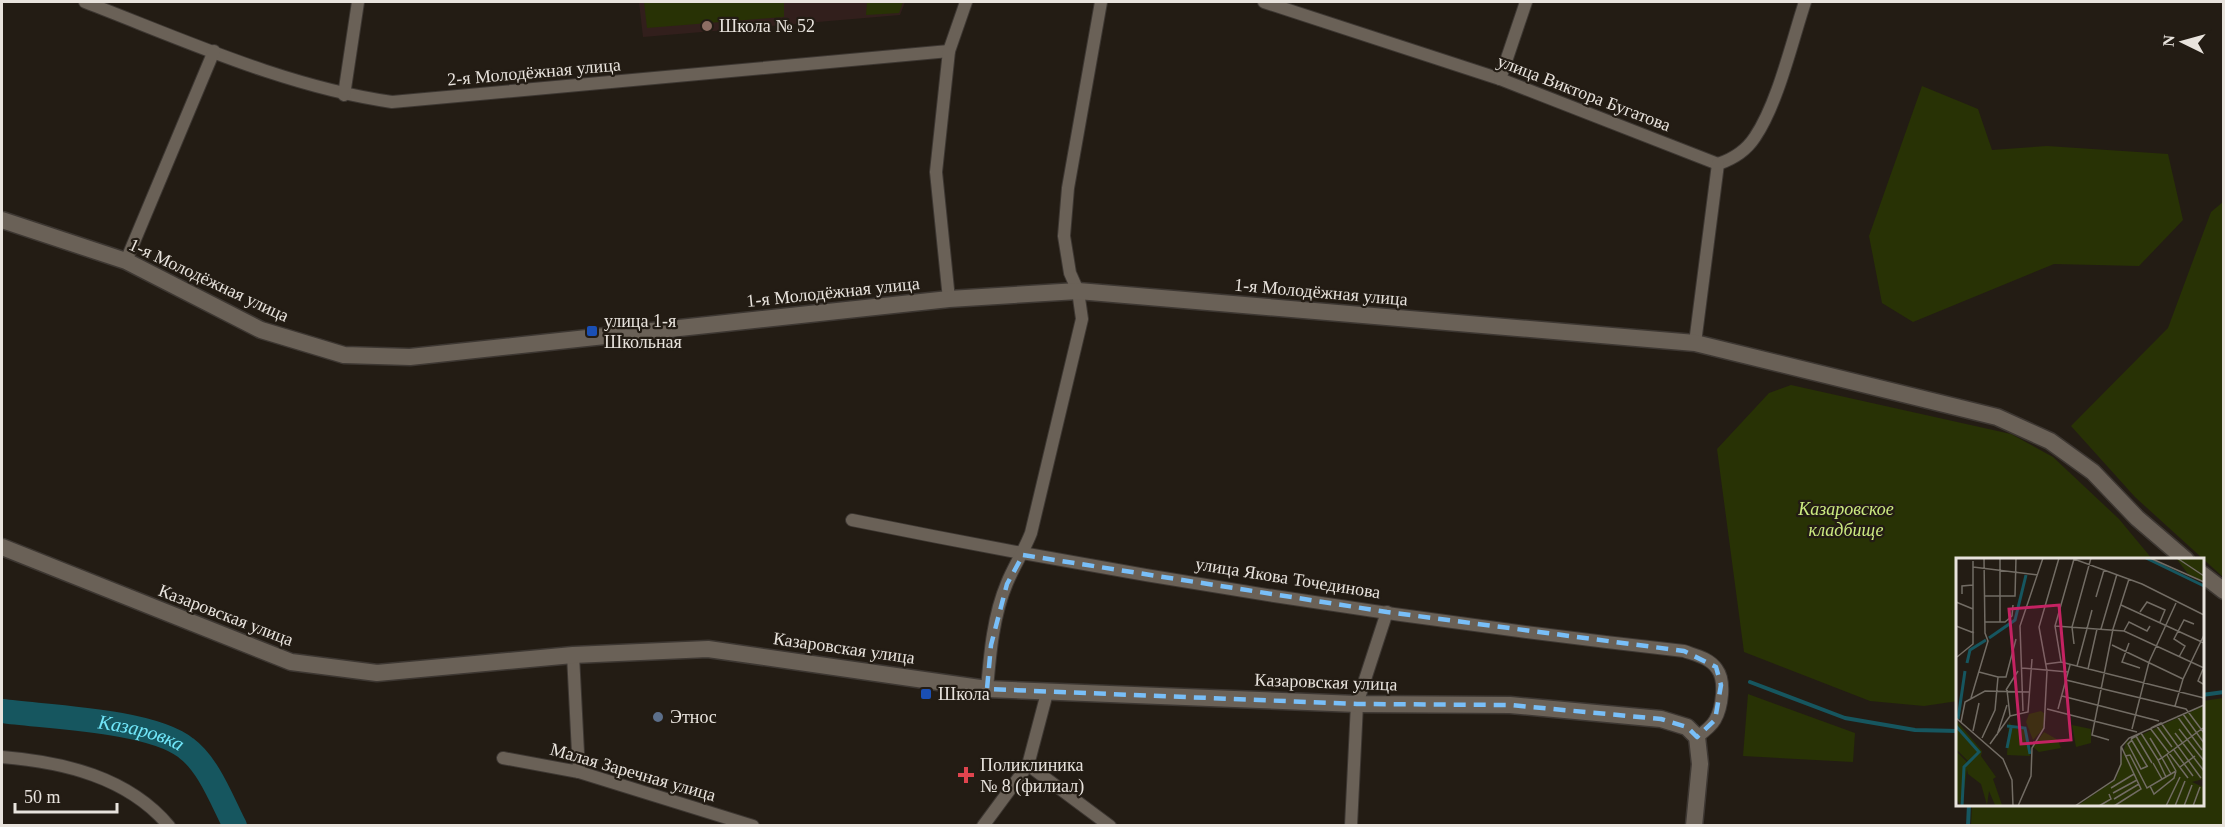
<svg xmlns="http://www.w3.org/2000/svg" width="2225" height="827" font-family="'Times New Roman',serif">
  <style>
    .education { fill: #321f1c }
    .green { fill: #283205 }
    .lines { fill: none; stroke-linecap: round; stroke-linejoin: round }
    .stream { stroke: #16565f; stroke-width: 4 }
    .river { stroke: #16565f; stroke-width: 24 }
    .street-casing { stroke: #3d3732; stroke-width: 14 }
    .secondary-casing { stroke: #3d3732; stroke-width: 19 }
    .street { stroke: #6a6157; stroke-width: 12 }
    .secondary { stroke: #6a6157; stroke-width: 16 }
    .marked { fill: none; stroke: #79bff8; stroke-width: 4.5; stroke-dasharray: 12 8; stroke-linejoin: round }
    .education-dot { fill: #8d6e63; stroke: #231c14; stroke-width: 2 }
    .transit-dot { fill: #1a4fb4; stroke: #231c14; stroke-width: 2 }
    .service-dot { fill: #5c6f8a; stroke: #231c14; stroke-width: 2 }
    .health-dot { fill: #e0444e; stroke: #231c14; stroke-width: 2 }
    .labels { text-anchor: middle; stroke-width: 4.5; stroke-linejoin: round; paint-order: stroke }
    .poi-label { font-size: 18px; fill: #e8e3dd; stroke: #231c14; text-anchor: start }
    .street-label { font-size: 18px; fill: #e8e3dd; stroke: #231c14 }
    .park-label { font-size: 18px; font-style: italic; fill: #ccea81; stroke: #231c14 }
    .water-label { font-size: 20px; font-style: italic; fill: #71e6f9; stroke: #231c14 }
    .inset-river { fill: none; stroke: #16565f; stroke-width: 3 }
    .inset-road { fill: none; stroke: #726c64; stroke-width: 1.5 }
    .view { fill: #c42262; fill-opacity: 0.15; stroke: #c42262; stroke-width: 3 }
    .inset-edge { fill: none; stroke: #e8e3dd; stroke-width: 3 }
  </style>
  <rect width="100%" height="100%" fill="#231c14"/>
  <!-- education -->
  <path class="education" d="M639 2H905L900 15 643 37Z"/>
  <!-- green -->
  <g class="green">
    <path d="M644 2H784V17L647 28Z"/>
    <path d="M867 2H903L899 13 866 15Z"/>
    <path d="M1922 86 1978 109 1992 150 2047 146 2168 154 2183 220 2139 266 2054 264 1913 322 1882 303 1869 236Z"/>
    <path d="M2223 202V577L2135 497 2071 426 2168 328 2211 212Z"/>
    <path d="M1791 385 2011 434 2053 457 2119 519 2153 560H1958V701L1924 706 1870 701 1744 652 1717 449 1769 393Z"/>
    <path d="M1748 694 1855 733 1853 762 1743 756Z"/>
    <path d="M2223 698V825H1971L1972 805 2202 804 2203 701Z"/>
  </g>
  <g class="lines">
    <!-- stream -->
    <g class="stream">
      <path d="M1750 682 1845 718 1915 730 1958 731"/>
      <path d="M2202 695 2224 692"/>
      <path d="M1968 826 1969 804"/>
    </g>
    <!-- river -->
    <path class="river" id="s1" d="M2 711C47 717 151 720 186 748 209 765 222 801 235 826"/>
    <defs>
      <g id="street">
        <path d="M85 2C184 40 286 87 392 102L949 51"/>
        <path d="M1264 2 1500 79 1718 164"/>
        <path d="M1500 79 1526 2"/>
        <path d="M344 95 358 2"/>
        <path d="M1718 164C1733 159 1746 151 1755 137 1778 103 1792 41 1805 2"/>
        <path d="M126 261 214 51"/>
        <path d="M949 299 936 172 949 51 966 2"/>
        <path d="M1695 343 1718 164"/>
        <path d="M852 520C1127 576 1405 620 1684 651 1695 655 1710 658 1717 669 1726 681 1722 708 1715 720 1711 727 1704 732 1697 737"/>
        <path d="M573 655 579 772"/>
        <path d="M987 689C990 654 993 616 1007 583 1014 566 1024 551 1031 533L1082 319 1078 291 1070 273 1064 236 1068 188 1101 2"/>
        <path d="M2 757C63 762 128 777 169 826"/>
        <path d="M503 758 579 772 753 826"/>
        <path d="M1028 765 1110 826"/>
        <path d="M983 826 1028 765 1047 693"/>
        <path d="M1351 826 1357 704 1387 612"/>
      </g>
      <g id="secondary">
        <path d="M2 220 126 261 261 330 344 355 410 357 949 299 1078 291 1695 343 1997 417 2050 441 2093 472 2137 518 2186 560"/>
        <path d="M2 547 291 662 377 673 573 655 708 649 987 689 1357 704 1510 705 1661 719 1687 727 1697 737 1700 764 1694 826"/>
        <path d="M2202 574 2224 591"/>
      </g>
    </defs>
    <!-- street casing -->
    <use href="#street" class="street-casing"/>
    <!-- secondary casing -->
    <use href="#secondary" class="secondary-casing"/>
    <!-- street -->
    <use href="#street" class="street"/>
    <!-- secondary -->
    <use href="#secondary" class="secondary"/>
  </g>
  <!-- marked area -->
  <path class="marked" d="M1023 555 1387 612 1684 651 1716 667 1721 685 1715 720 1697 737 1687 727 1661 719 1510 705 1357 704 987 689 991 645 1007 584Z"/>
  <!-- markers -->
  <circle class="education-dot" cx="707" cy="26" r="6"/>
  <g class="transit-dot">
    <rect x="586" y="325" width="12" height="12" rx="3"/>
    <rect x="920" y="688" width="12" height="12" rx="3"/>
  </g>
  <circle class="service-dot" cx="658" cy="717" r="6"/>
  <path class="health-dot" d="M963 766h6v6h6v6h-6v6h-6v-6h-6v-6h6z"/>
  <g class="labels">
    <!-- poi labels -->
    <g class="poi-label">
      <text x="719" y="32">Школа № 52</text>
      <text x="604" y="327">улица 1-я<tspan x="604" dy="21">Школьная</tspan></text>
      <text x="938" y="700">Школа</text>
      <text x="670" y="723">Этнос</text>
      <text x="980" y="771">Поликлиника<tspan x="980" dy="21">№ 8 (филиал)</tspan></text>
    </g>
    <!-- street labels -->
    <g class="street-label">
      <text transform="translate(534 72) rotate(-5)" y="6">2-я Молодёжная улица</text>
      <text transform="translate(1584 93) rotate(21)" y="6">улица Виктора Бугатова</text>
      <text transform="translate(209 280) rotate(25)" y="6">1-я Молодёжная улица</text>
      <text transform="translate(833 292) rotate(-6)" y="6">1-я Молодёжная улица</text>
      <text transform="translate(1321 292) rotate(5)" y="6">1-я Молодёжная улица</text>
      <text transform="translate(1288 578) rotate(9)" y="6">улица Якова Точединова</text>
      <text transform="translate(226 615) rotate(21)" y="6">Казаровская улица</text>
      <text transform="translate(844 648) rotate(8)" y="6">Казаровская улица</text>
      <text transform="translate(1326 682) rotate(2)" y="6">Казаровская улица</text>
      <text transform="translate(633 772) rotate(16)" y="6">Малая Заречная улица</text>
    </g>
    <!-- park labels -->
    <g class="park-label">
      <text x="1846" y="515">Казаровское<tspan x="1846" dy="21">кладбище</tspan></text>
    </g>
    <!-- water labels -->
    <g class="water-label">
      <text dy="7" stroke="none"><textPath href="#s1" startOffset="141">Казаровка</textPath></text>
    </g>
  </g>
  <!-- overview -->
  <g transform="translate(1956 558)">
    <rect width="248" height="248" fill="#231c14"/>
    <path d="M220 0H247V24L232 16ZM247 148V221L236 224 247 229V247L121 248 160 221 170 184ZM85 153 89 156 87 171 77 182 70 164 73 156ZM0 162 26 193 25 198 40 219 37 221 46 247H39L33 233 31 247 25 226 12 216 11 211 6 247 9 209 12 203 0 191ZM53 164 59 171 69 170 74 198 51 197ZM116 167 135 171V185L120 189ZM88 174 102 182 105 190 83 194 77 189ZM0 193 11 204 4 247 0 240Z" fill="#283205"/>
    <path class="inset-river" d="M190 0 248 28M33 80 59 62 70 17M11 105 14 92 30 82M2 161 9 113M0 168 23 194 8 209 6 248M51 168 69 170 74 196M51 190 55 170"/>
    <path class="inset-road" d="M194 0 248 24M221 0 248 18M17 9 82 17M6 36V28L17 27M29 38H59L60 0M140 39 148 12M0 44 17 51M165 47 248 85M184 54 191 44 209 52 204 64M29 64H49L56 58 57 47M44 64V0M0 68 18 75M99 68 168 73 248 110M145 71 161 16M168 73 173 64 191 73 194 68M173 85 166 104 184 110M118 86 116 69 135 0M156 87 227 121M1 99 17 86V3M223 99 229 88 218 81 228 62 238 66M105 104 99 68 118 1 186 26 248 57M90 106 105 104 248 140M121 108 136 52M66 110 112 114M132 111 141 71M247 111 242 123 247 126M23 114 42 119M110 122 230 151 248 175M50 132 62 113M51 132 54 158M106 138 203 163M15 140 32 83 29 75 28 0M219 148 227 121 248 77M91 151 181 174M102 151 114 107M67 153 64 68 87 0M227 156 248 185M54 158 72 154 76 101M221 158 246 192M0 160 47 201 56 222 57 248M5 164 9 144 29 133 73 134M200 167 216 189M194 170 232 220M195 170 205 165 245 220M176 171 193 104 220 45M223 171 248 203M17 173 23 145M219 175 248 213M41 177 51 147M180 178 196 205M26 180 39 152 42 119H50L60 81M175 181 185 175 202 202 206 200 194 180M175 181 191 208M153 182 136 177 157 71 173 21M176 182 172 186 185 211 192 208M34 186 54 158M218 192 237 218M211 197 220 213M169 198 174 197 191 230 220 213M202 202 210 219M197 205 206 221M224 209 239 198M215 216 206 200 247 170M194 228 198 236 218 220 220 213M155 230 178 216M157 235 181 222M158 241 183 226M62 248 75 218 76 190 88 170 91 113 83 69 103 0M119 248 158 222 165 206V189L173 180 248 147M143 248 155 241 153 236M158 248 185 231 165 188M210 248 224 219M219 248 229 223M228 248 236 227M237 248 244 229"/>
    <path class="view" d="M103 47 115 182 65 186 53 51Z"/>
    <rect width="248" height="248" class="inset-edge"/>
  </g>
  <!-- border -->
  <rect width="2225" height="827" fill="none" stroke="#e8e3dd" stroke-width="6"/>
  <!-- north arrow -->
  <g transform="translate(2183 42) rotate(275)" stroke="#231c14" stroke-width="4.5" paint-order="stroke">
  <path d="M0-4.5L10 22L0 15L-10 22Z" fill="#e8e3dd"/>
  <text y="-9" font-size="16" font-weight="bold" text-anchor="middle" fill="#e8e3dd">N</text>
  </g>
  <!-- scale -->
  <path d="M15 803v9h102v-9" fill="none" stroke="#e8e3dd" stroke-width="3"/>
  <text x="24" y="803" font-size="18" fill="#e8e3dd" stroke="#231c14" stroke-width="4.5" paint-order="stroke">50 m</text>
</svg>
